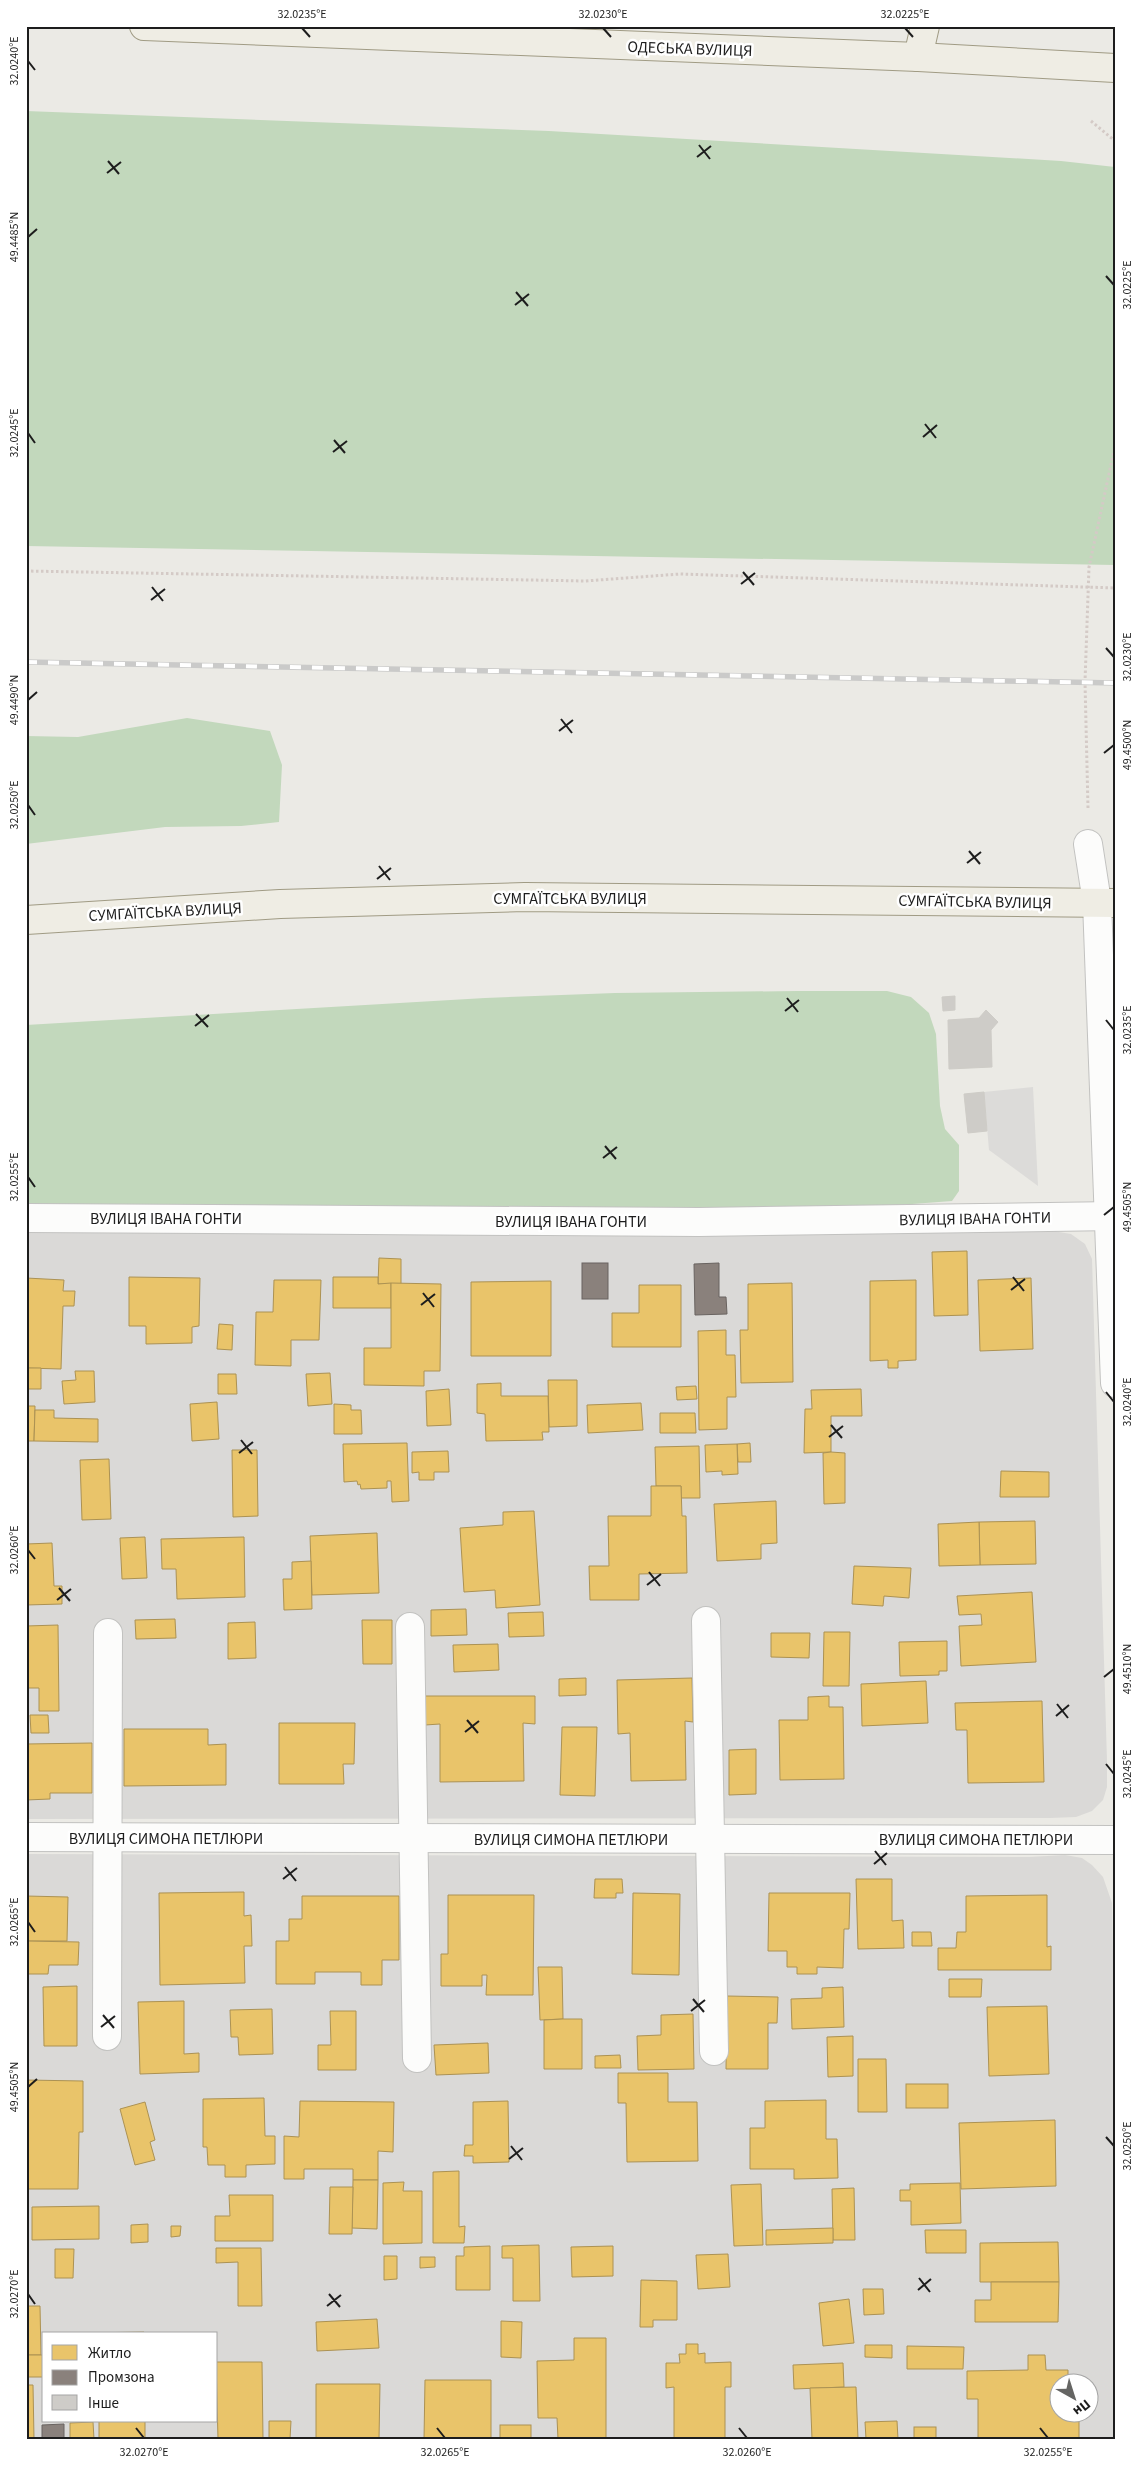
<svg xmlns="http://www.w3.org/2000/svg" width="1141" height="2465" font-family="'Source Sans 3',sans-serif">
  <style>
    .residential { fill: #dad9d7; fill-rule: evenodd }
    .forest { fill: #c2d8bc }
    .parking { fill: #dcdbd9 }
    .homes { fill: #e9c46a; stroke: #ac9253 }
    .industry { fill: #8a817c; stroke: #696360 }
    .building { fill: #ceccc8; stroke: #ceccc7 }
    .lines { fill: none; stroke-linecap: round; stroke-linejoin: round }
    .minor-casing { stroke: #c2c2c0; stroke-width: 30 }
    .major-casing { stroke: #a09b84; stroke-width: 30 }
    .path { stroke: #d4cac6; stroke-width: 3; stroke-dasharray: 2.5 2.5; stroke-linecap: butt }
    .minor { stroke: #fcfcfb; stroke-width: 28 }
    .major { stroke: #efede4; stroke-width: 28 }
    .rail-casing { stroke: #cacac9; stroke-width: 5.5 }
    .rail { stroke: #fff; stroke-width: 4; stroke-dasharray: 11; stroke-linecap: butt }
    .ticks { fill: none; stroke: #1d1d1d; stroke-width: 2 }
    .labels { text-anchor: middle; stroke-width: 5; stroke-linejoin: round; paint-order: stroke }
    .street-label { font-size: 16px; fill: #1d1d1d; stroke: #fff }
    .neatline { fill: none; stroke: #1d1d1d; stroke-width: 2 }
    .ticks-label { font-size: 12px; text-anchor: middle; fill: #1d1d1d }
  </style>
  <rect width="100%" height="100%" fill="#ebeae5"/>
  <!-- residential -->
  <g class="residential">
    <path d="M26 1228 1047 1230 1071 1234 1085 1244 1092 1259 1107 1761V1787L1103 1800 1092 1811 1076 1817 1050 1818 26 1819Z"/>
    <path d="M26 1854 1029 1857 1065 1855 1082 1858 1092 1865 1103 1877 1112 1903 1115 2056V2439H26ZM44 2334H216V2421H44ZM1058 2382H1088V2412H1058Z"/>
  </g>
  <!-- forest -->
  <g class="forest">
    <path d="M26 111 549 131 1061 161 1115 167V565L26 546Z"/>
    <path d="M187 718 270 731 282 765 279 822 241 826 165 827 26 844V736L78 737Z"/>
    <path d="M797 991H887L911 997 929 1013 936 1034 940 1106 945 1129 959 1145V1191L952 1201 886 1206 781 1208 26 1204V1025L485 998 615 993Z"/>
  </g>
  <!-- parking -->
  <path class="parking" d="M1033 1087 1038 1186 989 1150 984 1092Z"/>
  <!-- homes -->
  <g class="homes">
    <path d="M967 1251 968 1315 934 1316 932 1252Z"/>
    <path d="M379 1258 401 1259V1284H378Z"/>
    <path d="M129 1277 200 1278 199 1326 192 1327V1343L146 1344V1326H129Z"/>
    <path d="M333 1277H378V1284L391 1283V1308H333Z"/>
    <path d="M26 1278 64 1280 63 1291H75L74 1306H63L61 1369 26 1368Z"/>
    <path d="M1031 1278 1033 1349 980 1351 978 1280Z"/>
    <path d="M274 1280H321L319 1340H291V1366L255 1365 256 1312H273Z"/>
    <path d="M916 1280V1360L898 1361V1368H888V1360L870 1361V1281Z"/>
    <path d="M551 1281V1356H471V1282Z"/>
    <path d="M391 1283 441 1284 440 1371H424V1386L364 1385V1348H391Z"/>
    <path d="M792 1283 793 1382 741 1383 740 1330H748V1284Z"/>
    <path d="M639 1285H681V1347H612V1313H639Z"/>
    <path d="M219 1324 233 1325 232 1350 217 1349Z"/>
    <path d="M726 1330V1355H735L736 1397H727V1429L699 1430 698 1331Z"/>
    <path d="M27 1368H41V1389H26Z"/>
    <path d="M75 1371H94L95 1402 64 1404 62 1381 76 1380Z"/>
    <path d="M330 1373 332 1404 308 1406 306 1374Z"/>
    <path d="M218 1374H236L237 1394H218Z"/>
    <path d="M548 1380H577V1426L549 1427Z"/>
    <path d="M501 1383V1396H548L549 1432H542L543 1440 486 1441 485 1414 477 1413V1384Z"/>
    <path d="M696 1386 697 1399 677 1400 676 1387Z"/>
    <path d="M449 1389 451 1425 427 1426 426 1391Z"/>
    <path d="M861 1389 862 1416H831V1452L804 1453 805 1409H812L811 1390Z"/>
    <path d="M217 1402 219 1439 192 1441 190 1404Z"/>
    <path d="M641 1403 643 1430 588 1433 587 1405Z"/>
    <path d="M334 1404 351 1405V1410H361L362 1434H334Z"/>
    <path d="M26 1406H35L34 1441H26Z"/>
    <path d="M35 1410H54V1418L98 1419V1442L34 1441Z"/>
    <path d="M660 1413H695L696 1433H660Z"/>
    <path d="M407 1443 409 1501 392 1502 391 1481H387V1488L361 1489 360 1484 358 1485 357 1481 344 1482 343 1444Z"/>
    <path d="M750 1443 751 1462H738L737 1444Z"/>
    <path d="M737 1444 738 1474 722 1475V1471L706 1472 705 1445Z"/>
    <path d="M699 1446 700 1498H681V1486H656L655 1447Z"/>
    <path d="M232 1450H257L258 1516 233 1517Z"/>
    <path d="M448 1451 449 1472H434V1480H419V1472L412 1473V1452Z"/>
    <path d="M831 1452 845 1453V1503L824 1504 823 1453Z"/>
    <path d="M109 1459 111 1519 82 1520 80 1460Z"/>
    <path d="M1001 1471 1049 1472V1497H1000Z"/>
    <path d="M651 1486H681L682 1516H686L687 1573 639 1574V1600H590L589 1566H609L608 1516H651Z"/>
    <path d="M776 1501 777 1543 761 1544V1559L717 1561 714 1504Z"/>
    <path d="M534 1511 540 1605 496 1608 495 1590 464 1592 460 1528 503 1525V1512Z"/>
    <path d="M1035 1521 1036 1564 980 1565 979 1522Z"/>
    <path d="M979 1522 980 1565 939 1566 938 1524Z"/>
    <path d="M377 1533 379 1593 312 1595 310 1536Z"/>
    <path d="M145 1537 147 1578 122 1579 120 1538Z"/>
    <path d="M244 1537 245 1597 177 1599 176 1569H162L161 1539Z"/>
    <path d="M52 1543 54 1586H62V1604L26 1605V1544Z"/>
    <path d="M311 1561 312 1609 284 1610 283 1579H292V1562Z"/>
    <path d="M854 1566 911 1568 909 1598 884 1596 883 1606 852 1604Z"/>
    <path d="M1032 1592 1036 1662 961 1666 959 1626 982 1625 981 1614 959 1615 957 1596Z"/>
    <path d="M466 1609 467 1635 431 1636V1610Z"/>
    <path d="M543 1612 544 1636 509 1637 508 1613Z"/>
    <path d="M175 1619 176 1638 136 1639 135 1620Z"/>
    <path d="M362 1620H392V1664H363Z"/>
    <path d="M255 1622 256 1658 228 1659V1623Z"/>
    <path d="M58 1625 59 1711H39V1688H26V1626Z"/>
    <path d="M824 1632H850L849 1686H823Z"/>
    <path d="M771 1633H810L809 1658 771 1657Z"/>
    <path d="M947 1641V1671H939V1675L900 1676 899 1642Z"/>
    <path d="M498 1644 499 1670 454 1672 453 1645Z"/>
    <path d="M586 1678V1695L559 1696V1679Z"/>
    <path d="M692 1678 693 1722 685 1721 686 1780 631 1781 630 1733 618 1734 617 1680Z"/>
    <path d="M926 1681 928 1723 862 1726 861 1684Z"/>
    <path d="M425 1696H535V1724L523 1723 524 1781 440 1782V1724L425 1725Z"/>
    <path d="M829 1696V1707H843L844 1779 780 1780 779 1720H808V1697Z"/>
    <path d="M1042 1701 1044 1782 968 1783 967 1730H956L955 1703Z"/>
    <path d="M30 1715H48L49 1733H31Z"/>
    <path d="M279 1723H355L354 1764H343L344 1784H279Z"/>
    <path d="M562 1727H597L595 1796 560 1795Z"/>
    <path d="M124 1729H208V1745L226 1744V1785L124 1786Z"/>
    <path d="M92 1743V1793H50V1799L26 1800V1744Z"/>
    <path d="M756 1749V1794L729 1795V1750Z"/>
    <path d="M595 1879H622L623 1893H616V1898H594Z"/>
    <path d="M856 1879H892V1921L903 1920 904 1948 858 1949Z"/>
    <path d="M244 1892V1916L251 1915 252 1946H244L245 1983 160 1985 159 1893Z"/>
    <path d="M633 1893 680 1894 679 1975 632 1974Z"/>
    <path d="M769 1893H850L849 1929H844L843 1968 817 1967V1974H797V1967H787V1951H768Z"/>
    <path d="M448 1895H534L533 1995H486L487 1975H482V1986H441V1954H448Z"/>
    <path d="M1047 1895V1947L1051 1946V1970H938V1948H956L957 1932H966V1896Z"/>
    <path d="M26 1896 68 1897 67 1941H26Z"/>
    <path d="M302 1896H399V1960H382V1985H361V1972H315V1984H276V1941H289V1919H302Z"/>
    <path d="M912 1932H931L932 1946H912Z"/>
    <path d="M26 1941 79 1942 78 1965H49L48 1974H26Z"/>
    <path d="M538 1967H562L563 2019 540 2020Z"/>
    <path d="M949 1979H982L981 1997H949Z"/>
    <path d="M77 1986V2046H44L43 1987Z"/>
    <path d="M843 1987 844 2027 792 2029 791 1999 822 1998V1988Z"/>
    <path d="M727 1996 778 1997 777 2023H768V2069H726Z"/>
    <path d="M184 2001V2054L199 2053V2072L140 2074 138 2002Z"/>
    <path d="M1047 2006 1049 2074 989 2076 987 2007Z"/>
    <path d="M272 2009 273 2054 239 2055 238 2037H231L230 2010Z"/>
    <path d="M330 2011H356V2070H318V2045H331Z"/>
    <path d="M693 2014 694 2069 638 2070 637 2036 661 2035V2015Z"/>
    <path d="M563 2019H582V2069H544V2020Z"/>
    <path d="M853 2036V2076L828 2077 827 2037Z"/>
    <path d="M488 2043 489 2073 436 2075 434 2045Z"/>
    <path d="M620 2055 621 2068H595V2056Z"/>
    <path d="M858 2059H886L887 2112H858Z"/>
    <path d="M618 2073H668V2102H697L698 2161 627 2162 626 2103H618Z"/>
    <path d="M26 2080 83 2081V2132H79L78 2189H26Z"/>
    <rect x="906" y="2084" width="42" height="24"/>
    <path d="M264 2098 265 2136H275V2164L246 2165V2177H225V2165H208L207 2147H203V2099Z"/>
    <path d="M826 2100V2139H837L838 2178 794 2179V2169H750V2128H765V2101Z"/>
    <path d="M300 2101 394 2102 393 2152 378 2151V2180H353V2169H304V2179H284V2136L299 2137Z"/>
    <path d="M508 2101 509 2162 473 2163V2156H464L465 2145H473V2102Z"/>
    <path d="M145 2102 155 2140 150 2142 155 2160 135 2165 120 2109Z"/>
    <path d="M1055 2120 1056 2186 961 2189 959 2123Z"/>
    <path d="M459 2171V2227L465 2226 464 2243H433V2172Z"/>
    <path d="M353 2180H378L377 2229 352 2228Z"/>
    <path d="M404 2182 403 2191H422V2243L383 2244V2183Z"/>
    <path d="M960 2183 961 2223 911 2225V2201H900V2190H910V2184Z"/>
    <path d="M761 2184 763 2245 734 2246 731 2185Z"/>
    <path d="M330 2187H353L352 2234H329Z"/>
    <path d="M854 2188 855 2240H833L832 2189Z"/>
    <path d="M229 2195H273V2241H215V2216H230Z"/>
    <path d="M99 2206V2239L32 2240V2207Z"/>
    <path d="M148 2224V2242L131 2243V2225Z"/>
    <path d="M171 2226H181L180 2236 171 2237Z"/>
    <path d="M833 2228V2243L766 2245V2230Z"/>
    <path d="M925 2230H966V2253H926Z"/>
    <path d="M1058 2242 1059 2282H980V2243Z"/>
    <path d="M539 2245 540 2301H513V2258H502V2246Z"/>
    <path d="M490 2246V2290H456V2256H464V2247Z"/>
    <path d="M613 2246V2276L572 2277 571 2247Z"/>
    <path d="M216 2248H261L262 2306H238V2262L216 2263Z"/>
    <path d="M55 2249H74L73 2278H55Z"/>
    <path d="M728 2254 730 2287 698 2289 696 2255Z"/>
    <path d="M384 2256H397V2279L384 2280Z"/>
    <path d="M420 2257H435V2267L420 2268Z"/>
    <path d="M641 2280 677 2281V2320H653V2327H640Z"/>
    <path d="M991 2282H1059L1058 2322H975V2300H991Z"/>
    <path d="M863 2289H883L884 2314 864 2315Z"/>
    <path d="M849 2299 854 2343 823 2346 819 2303Z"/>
    <path d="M26 2306H40L41 2355H26Z"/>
    <path d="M377 2319 379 2348 317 2351 316 2322Z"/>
    <path d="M501 2321 522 2322 521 2358 501 2357Z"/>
    <path d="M144 2332V2334H87V2333Z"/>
    <path d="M574 2338H606V2439H558L557 2418H538L537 2361 574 2360Z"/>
    <path d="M686 2344H698V2354L705 2353V2363L731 2362V2387H725V2439H674V2387L666 2388V2363H680L679 2354H686Z"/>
    <path d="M865 2345H892V2358L865 2357Z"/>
    <path d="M907 2346 964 2347 963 2369H907Z"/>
    <rect x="26" y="2355" width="18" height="22"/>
    <path d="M1028 2355H1045L1046 2370H1068V2382H1058V2412H1079V2439H978V2399H967V2371L1028 2370Z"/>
    <path d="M216 2362H262L263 2439H218Z"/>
    <path d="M843 2363 844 2387 794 2389 793 2365Z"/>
    <path d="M425 2380H491V2439H424Z"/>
    <path d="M316 2384H380L379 2439H316Z"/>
    <path d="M26 2385H33L34 2439H26Z"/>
    <path d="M856 2387 858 2439H812L810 2388Z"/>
    <rect x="99" y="2421" width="46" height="18"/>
    <path d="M269 2421H291L290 2439H269Z"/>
    <path d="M897 2421 898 2439H866L865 2422Z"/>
    <path d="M93 2422 94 2439H70V2423Z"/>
    <rect x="500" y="2425" width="31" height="14"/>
    <rect x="914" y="2427" width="22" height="12"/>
  </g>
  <!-- industry -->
  <g class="industry">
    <rect x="582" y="1263" width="26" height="36"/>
    <path d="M719 1263V1297H726L727 1314 695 1315 694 1264Z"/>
    <path d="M64 2424V2439H42V2425Z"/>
  </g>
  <!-- building -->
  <g class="building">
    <path d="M955 996V1010L943 1011 942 997Z"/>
    <path d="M986 1010 998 1022 991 1030 992 1067 949 1069 948 1020 979 1018Z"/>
    <path d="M984 1092 987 1131 968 1133 964 1094Z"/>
  </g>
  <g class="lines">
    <defs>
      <g id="minor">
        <path d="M1088 844 1097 902 1115 1383"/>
        <path d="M26 1218 699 1222 1115 1216"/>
        <path d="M706 1621 714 2051"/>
        <path d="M410 1627 417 2058"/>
        <path d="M26 1837 1115 1840"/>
        <path d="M107 2036 108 1633"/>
      </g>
      <g id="major">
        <path d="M144 26 918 57 1115 68"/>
        <path d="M918 57 925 26"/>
        <path d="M26 920 280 904 525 897 1115 903"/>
      </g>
    </defs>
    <!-- minor casing -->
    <use href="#minor" class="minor-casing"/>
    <!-- major casing -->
    <use href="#major" class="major-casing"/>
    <!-- path -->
    <g class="path">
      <path d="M1091 121 1115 141"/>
      <path d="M26 571 585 581 680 574 1115 588"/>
      <path d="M1088 808 1085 682 1089 567 1115 446"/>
    </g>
    <!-- minor -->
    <use href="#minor" class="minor"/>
    <!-- major -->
    <use href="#major" class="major"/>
    <defs>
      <path id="rail" d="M26 662 1115 683"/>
    </defs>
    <!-- rail casing -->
    <use href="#rail" class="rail-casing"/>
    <!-- rail -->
    <use href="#rail" class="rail"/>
  </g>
  <!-- ticks -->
  <path class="ticks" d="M302 28 310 37M603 28 611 37M905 28 913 37M28 61 35 70M699 145 710 159M697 157 711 146M108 161 119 174M107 173 121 162M28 237 37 229M1106 276 1114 285M516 292 528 306M515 305 529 294M925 424 936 438M28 433 35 443M923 437 937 425M334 440 345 453M333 452 347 441M743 572 754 585M741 584 755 573M152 587 163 601M151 600 165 589M1106 648 1114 657M28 700 37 692M561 719 572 733M559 731 573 720M1104 753 1114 745M28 805 35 815M969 851 980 864M967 863 981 852M379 866 390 880M377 879 391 868M787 998 798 1012M785 1011 799 1000M196 1014 208 1027M1106 1020 1114 1030M195 1026 209 1015M605 1146 616 1159M603 1158 617 1147M28 1177 35 1187M1104 1215 1114 1207M1013 1277 1024 1291M1011 1290 1025 1279M423 1293 434 1307M421 1305 435 1294M1106 1392 1114 1402M831 1425 842 1438M829 1437 843 1426M241 1440 252 1454M239 1453 253 1442M28 1550 35 1559M649 1572 660 1586M647 1585 661 1574M59 1588 70 1601M57 1600 71 1589M1104 1677 1114 1669M1057 1704 1068 1718M1056 1716 1069 1705M467 1720 478 1733M465 1732 479 1721M1106 1764 1114 1774M875 1851 886 1865M874 1864 887 1853M285 1867 296 1881M283 1879 297 1868M28 1922 35 1932M693 1999 704 2012M691 2011 705 2000M103 2015 114 2028M101 2027 115 2016M28 2087 37 2079M1106 2137 1114 2146M511 2146 522 2160M509 2159 523 2148M919 2278 930 2292M918 2290 931 2279M28 2294 35 2304M329 2294 340 2307M327 2306 341 2295M136 2428 144 2438M437 2428 445 2438M739 2428 747 2438M1040 2428 1048 2438"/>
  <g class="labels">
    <!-- street labels -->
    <g class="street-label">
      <text transform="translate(690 48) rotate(2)" y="6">ОДЕСЬКА ВУЛИЦЯ</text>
      <text x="570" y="904">СУМГАЇТСЬКА ВУЛИЦЯ</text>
      <text transform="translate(975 901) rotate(1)" y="6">СУМГАЇТСЬКА ВУЛИЦЯ</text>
      <text transform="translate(165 911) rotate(-3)" y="6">СУМГАЇТСЬКА ВУЛИЦЯ</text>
      <text x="166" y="1224">ВУЛИЦЯ ІВАНА ГОНТИ</text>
      <text transform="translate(975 1218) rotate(-1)" y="6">ВУЛИЦЯ ІВАНА ГОНТИ</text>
      <text x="571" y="1227">ВУЛИЦЯ ІВАНА ГОНТИ</text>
      <text x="166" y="1844">ВУЛИЦЯ СИМОНА ПЕТЛЮРИ</text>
      <text x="571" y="1845">ВУЛИЦЯ СИМОНА ПЕТЛЮРИ</text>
      <text x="976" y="1845">ВУЛИЦЯ СИМОНА ПЕТЛЮРИ</text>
    </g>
  </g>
  <!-- border -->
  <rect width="1141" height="2465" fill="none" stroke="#ffffff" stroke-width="55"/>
  <!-- legend -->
  <rect x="42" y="2332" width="175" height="90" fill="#ffffff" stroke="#a5a5a5"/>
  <rect x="52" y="2345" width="25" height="15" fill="#e9c46a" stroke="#a5a5a5"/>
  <text x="88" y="2358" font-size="15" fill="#1d1d1d">Житло</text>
  <rect x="52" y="2370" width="25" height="15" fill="#8a817c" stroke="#a5a5a5"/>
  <text x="88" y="2382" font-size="15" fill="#1d1d1d">Промзона</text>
  <rect x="52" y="2395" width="25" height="15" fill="#ceccc8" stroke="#a5a5a5"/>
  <text x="88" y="2408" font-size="15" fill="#1d1d1d">Інше</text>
  <!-- north arrow -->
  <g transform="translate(1074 2398) rotate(141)"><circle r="24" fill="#ffffff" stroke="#a5a5a5"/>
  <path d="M0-4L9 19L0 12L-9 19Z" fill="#656563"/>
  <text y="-8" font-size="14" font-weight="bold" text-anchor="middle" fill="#1d1d1d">Пн</text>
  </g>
  <rect x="28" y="28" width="1086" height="2410" class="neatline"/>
  <g class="ticks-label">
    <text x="302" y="18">32.0235°E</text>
    <text x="603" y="18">32.0230°E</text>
    <text x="905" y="18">32.0225°E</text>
    <text transform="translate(14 61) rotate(-90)" y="4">32.0240°E</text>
    <text transform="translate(14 237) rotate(-90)" y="4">49.4485°N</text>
    <text transform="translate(1127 285) rotate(-90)" y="4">32.0225°E</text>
    <text transform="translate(14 433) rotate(-90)" y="4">32.0245°E</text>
    <text transform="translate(1127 657) rotate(-90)" y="4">32.0230°E</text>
    <text transform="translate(14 700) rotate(-90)" y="4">49.4490°N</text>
    <text transform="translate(1127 745) rotate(-90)" y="4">49.4500°N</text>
    <text transform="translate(14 805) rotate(-90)" y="4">32.0250°E</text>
    <text transform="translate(1127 1030) rotate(-90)" y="4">32.0235°E</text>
    <text transform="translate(14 1177) rotate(-90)" y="4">32.0255°E</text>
    <text transform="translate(1127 1207) rotate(-90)" y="4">49.4505°N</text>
    <text transform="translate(1127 1402) rotate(-90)" y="4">32.0240°E</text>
    <text transform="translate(14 1550) rotate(-90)" y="4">32.0260°E</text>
    <text transform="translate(1127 1669) rotate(-90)" y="4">49.4510°N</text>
    <text transform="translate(1127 1774) rotate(-90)" y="4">32.0245°E</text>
    <text transform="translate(14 1922) rotate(-90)" y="4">32.0265°E</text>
    <text transform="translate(14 2087) rotate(-90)" y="4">49.4505°N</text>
    <text transform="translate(1127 2146) rotate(-90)" y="4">32.0250°E</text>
    <text transform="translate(14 2294) rotate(-90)" y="4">32.0270°E</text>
    <text x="144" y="2456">32.0270°E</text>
    <text x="445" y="2456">32.0265°E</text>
    <text x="747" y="2456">32.0260°E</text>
    <text x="1048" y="2456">32.0255°E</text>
  </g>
</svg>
